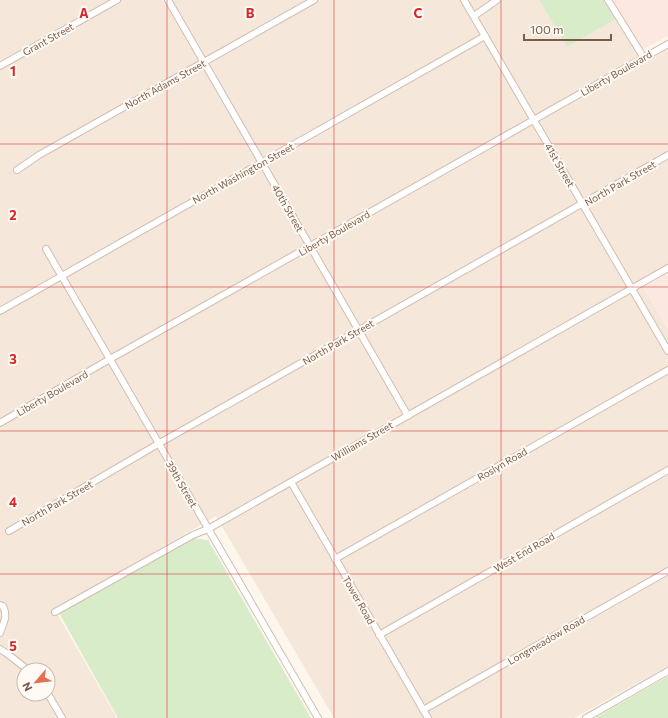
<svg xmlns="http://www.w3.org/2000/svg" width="668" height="718" font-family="Commissioner,sans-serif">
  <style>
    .residential { fill: #f5e8da; fill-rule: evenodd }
    .commercial { fill: #fde8e0 }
    .green { fill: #d8ecc9 }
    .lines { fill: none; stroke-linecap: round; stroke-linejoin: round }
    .street-casing { stroke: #d1beb0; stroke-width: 8 }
    .street { stroke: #fff; stroke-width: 6 }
    .grid { fill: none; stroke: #d62828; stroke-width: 1; stroke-opacity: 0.55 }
    .labels { text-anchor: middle; stroke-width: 4; stroke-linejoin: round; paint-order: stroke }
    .street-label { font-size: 10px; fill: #7a5c4d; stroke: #fffaf3 }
    .grid-label { font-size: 13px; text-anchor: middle; font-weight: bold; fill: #d62828; stroke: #fffaf3; stroke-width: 4; stroke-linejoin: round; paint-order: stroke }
  </style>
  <rect width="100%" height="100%" fill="#fdf6ec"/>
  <!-- residential -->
  <path class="residential" d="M0 0H539L567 47 616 19 645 62 668 48V266L641 282 668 328V666L574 718H334L216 516 55 610 117 718H0ZM24 670H48V694H24Z"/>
  <!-- commercial -->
  <g class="commercial">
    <path d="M611 0H668V36L643 49 638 46Z"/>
    <path d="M668 268V327L642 283Z"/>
  </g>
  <!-- green -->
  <g class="green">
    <path d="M539 0H605L616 19 567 47Z"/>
    <path d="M191 538 208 540 311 718H118L59 613Z"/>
    <path d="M668 676V718H595Z"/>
  </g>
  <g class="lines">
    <defs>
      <g id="street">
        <path d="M168 0 408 416"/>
        <path d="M464 0 668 351"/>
        <path d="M608 0 644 58"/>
        <path d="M474 16 497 0"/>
        <path d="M0 66 117 0"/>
        <path d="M17 170 39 155 314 0"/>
        <path d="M46 249 318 718"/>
        <path d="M0 311 485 36"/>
        <path d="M0 423 110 359 668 44"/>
        <path d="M291 482 428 718"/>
        <path d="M9 531 158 444 668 155"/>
        <path d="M335 559 668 370"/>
        <path d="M0 605 3 606C8 617 4 621 0 633"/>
        <path d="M55 612 193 535 208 529 668 268"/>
        <path d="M379 635 668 470"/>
        <path d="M0 649 9 655 28 670"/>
        <path d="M48 694 62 718"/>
        <path d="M423 710 668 571"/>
        <path d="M586 718 668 671"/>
      </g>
    </defs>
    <!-- street casing -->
    <use href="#street" class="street-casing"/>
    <!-- street -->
    <use href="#street" class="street"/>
  </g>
  <!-- grid -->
  <path class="grid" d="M167 0V718M334 0V718M501 0V718M0 144H668M0 287H668M0 431H668M0 574H668"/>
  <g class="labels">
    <!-- street labels -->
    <g class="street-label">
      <text transform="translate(48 39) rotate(-29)" y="4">Grant Street</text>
      <text transform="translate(616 73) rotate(-30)" y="4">Liberty Boulevard</text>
      <text transform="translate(165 84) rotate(-29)" y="4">North Adams Street</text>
      <text transform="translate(560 165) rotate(60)" y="4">41st Street</text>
      <text transform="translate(243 173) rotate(-29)" y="4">North Washington Street</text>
      <text transform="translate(620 183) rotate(-30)" y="4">North Park Street</text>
      <text transform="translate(288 208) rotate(60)" y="4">40th Street</text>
      <text transform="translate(334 233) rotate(-30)" y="4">Liberty Boulevard</text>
      <text transform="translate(338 342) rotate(-30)" y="4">North Park Street</text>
      <text transform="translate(52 393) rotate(-30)" y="4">Liberty Boulevard</text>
      <text transform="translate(362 441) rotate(-30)" y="4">Williams Street</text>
      <text transform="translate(502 464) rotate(-30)" y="4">Roslyn Road</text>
      <text transform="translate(182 484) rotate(60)" y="4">39th Street</text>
      <text transform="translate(57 503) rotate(-30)" y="4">North Park Street</text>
      <text transform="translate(524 552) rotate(-30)" y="4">West End Road</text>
      <text transform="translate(359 600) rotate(60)" y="4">Tower Road</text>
      <text transform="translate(546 640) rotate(-30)" y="4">Longmeadow Road</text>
    </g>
  </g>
  <g class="grid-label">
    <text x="84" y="18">A</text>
    <text x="250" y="18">B</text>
    <text x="418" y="18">C</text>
    <text x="13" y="76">1</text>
    <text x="13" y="220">2</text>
    <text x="13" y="364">3</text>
    <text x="13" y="507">4</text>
    <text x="13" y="651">5</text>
  </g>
  <!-- north arrow -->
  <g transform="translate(36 682) rotate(242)"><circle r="19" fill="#fffaf3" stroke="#cabbb1"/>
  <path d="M0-3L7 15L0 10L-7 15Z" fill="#e76f51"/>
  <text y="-6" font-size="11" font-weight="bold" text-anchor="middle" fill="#7a5c4d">N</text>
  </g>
  <!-- scale -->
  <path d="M524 34v6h87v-6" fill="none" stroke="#7a5c4d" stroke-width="2"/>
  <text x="530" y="34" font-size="12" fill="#7a5c4d" stroke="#fffaf3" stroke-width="3" paint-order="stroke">100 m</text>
</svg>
